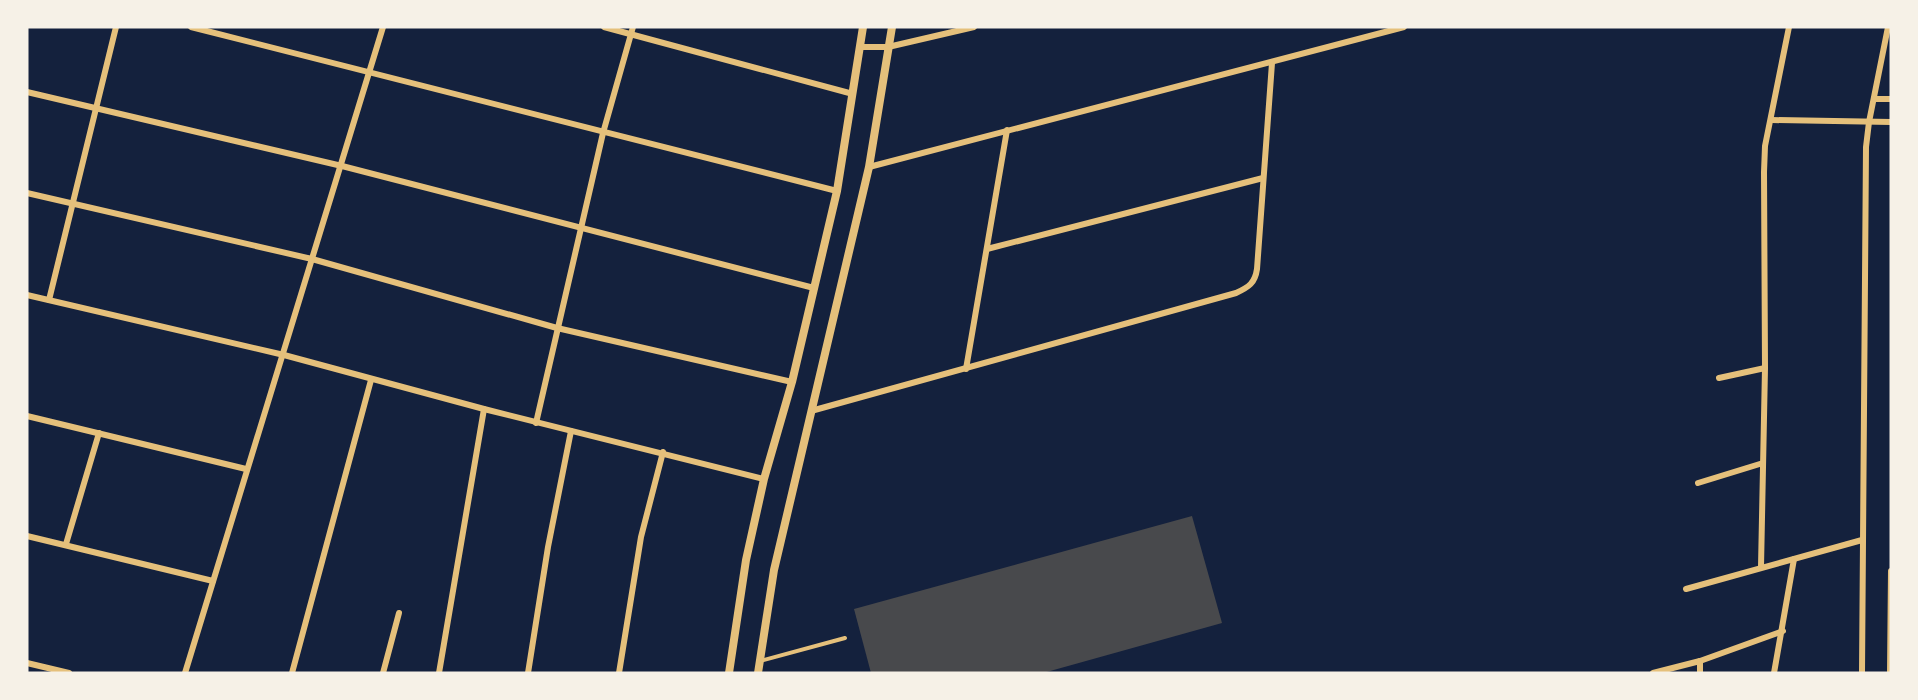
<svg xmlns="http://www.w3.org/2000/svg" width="1918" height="700" font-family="'Fira Sans Condensed',sans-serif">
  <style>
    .building { fill: #48494c }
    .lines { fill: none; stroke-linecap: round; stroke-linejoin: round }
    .service { stroke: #e5c07b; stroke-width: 4 }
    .minor { stroke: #e5c07b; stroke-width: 6 }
    .tertiary { stroke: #e5c07b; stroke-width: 8 }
  </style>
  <rect width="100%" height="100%" fill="#14213d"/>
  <!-- building -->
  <path class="building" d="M1192 516 1222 623 1043 673H871L854 609Z"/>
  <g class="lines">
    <!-- service -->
    <path class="service" d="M760 661 845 638"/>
    <!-- minor -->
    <g class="minor">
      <path d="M191 27 837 191"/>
      <path d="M604 27 853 94"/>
      <path d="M860 47H888L974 27"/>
      <path d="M27 92 342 166 814 288"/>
      <path d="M1874 99H1891"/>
      <path d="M1772 120 1891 122"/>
      <path d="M869 167 1404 27"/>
      <path d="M27 193 312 259 557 328 792 382"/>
      <path d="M987 249 1263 178"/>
      <path d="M27 295 284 355 484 409 764 479"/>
      <path d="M49 300 116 27"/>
      <path d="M966 369 1007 130"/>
      <path d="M1719 378 1765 368"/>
      <path d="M811 411 1236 293C1249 287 1255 283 1257 269L1272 63"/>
      <path d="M27 416 246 469"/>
      <path d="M536 423 603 133 633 27"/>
      <path d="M1698 483 1763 463"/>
      <path d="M27 536 213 581"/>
      <path d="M66 544 99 433"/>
      <path d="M1761 567 1765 368 1764 172 1765 146 1789 27"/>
      <path d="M1686 589 1862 540"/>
      <path d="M1700 661V673"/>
      <path d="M27 663 69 673"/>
      <path d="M185 673 383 27"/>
      <path d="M292 673 371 380"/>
      <path d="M383 673 399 613"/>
      <path d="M439 673 484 409"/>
      <path d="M528 673 548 547 571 431"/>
      <path d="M619 673 641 537 663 452"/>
      <path d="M1653 673 1700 661 1783 631"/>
      <path d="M1774 673 1794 559"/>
      <path d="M1862 673 1866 147 1869 122 1888 27"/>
      <path d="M1890 673 1891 571"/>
    </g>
    <!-- tertiary -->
    <g class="tertiary">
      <path d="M729 673 746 560 764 479 792 382 837 191 863 27"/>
      <path d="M758 673 774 570 869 167 892 27"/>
    </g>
  </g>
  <!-- border -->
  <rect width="1918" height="700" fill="none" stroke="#f6f1e7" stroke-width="57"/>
</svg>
